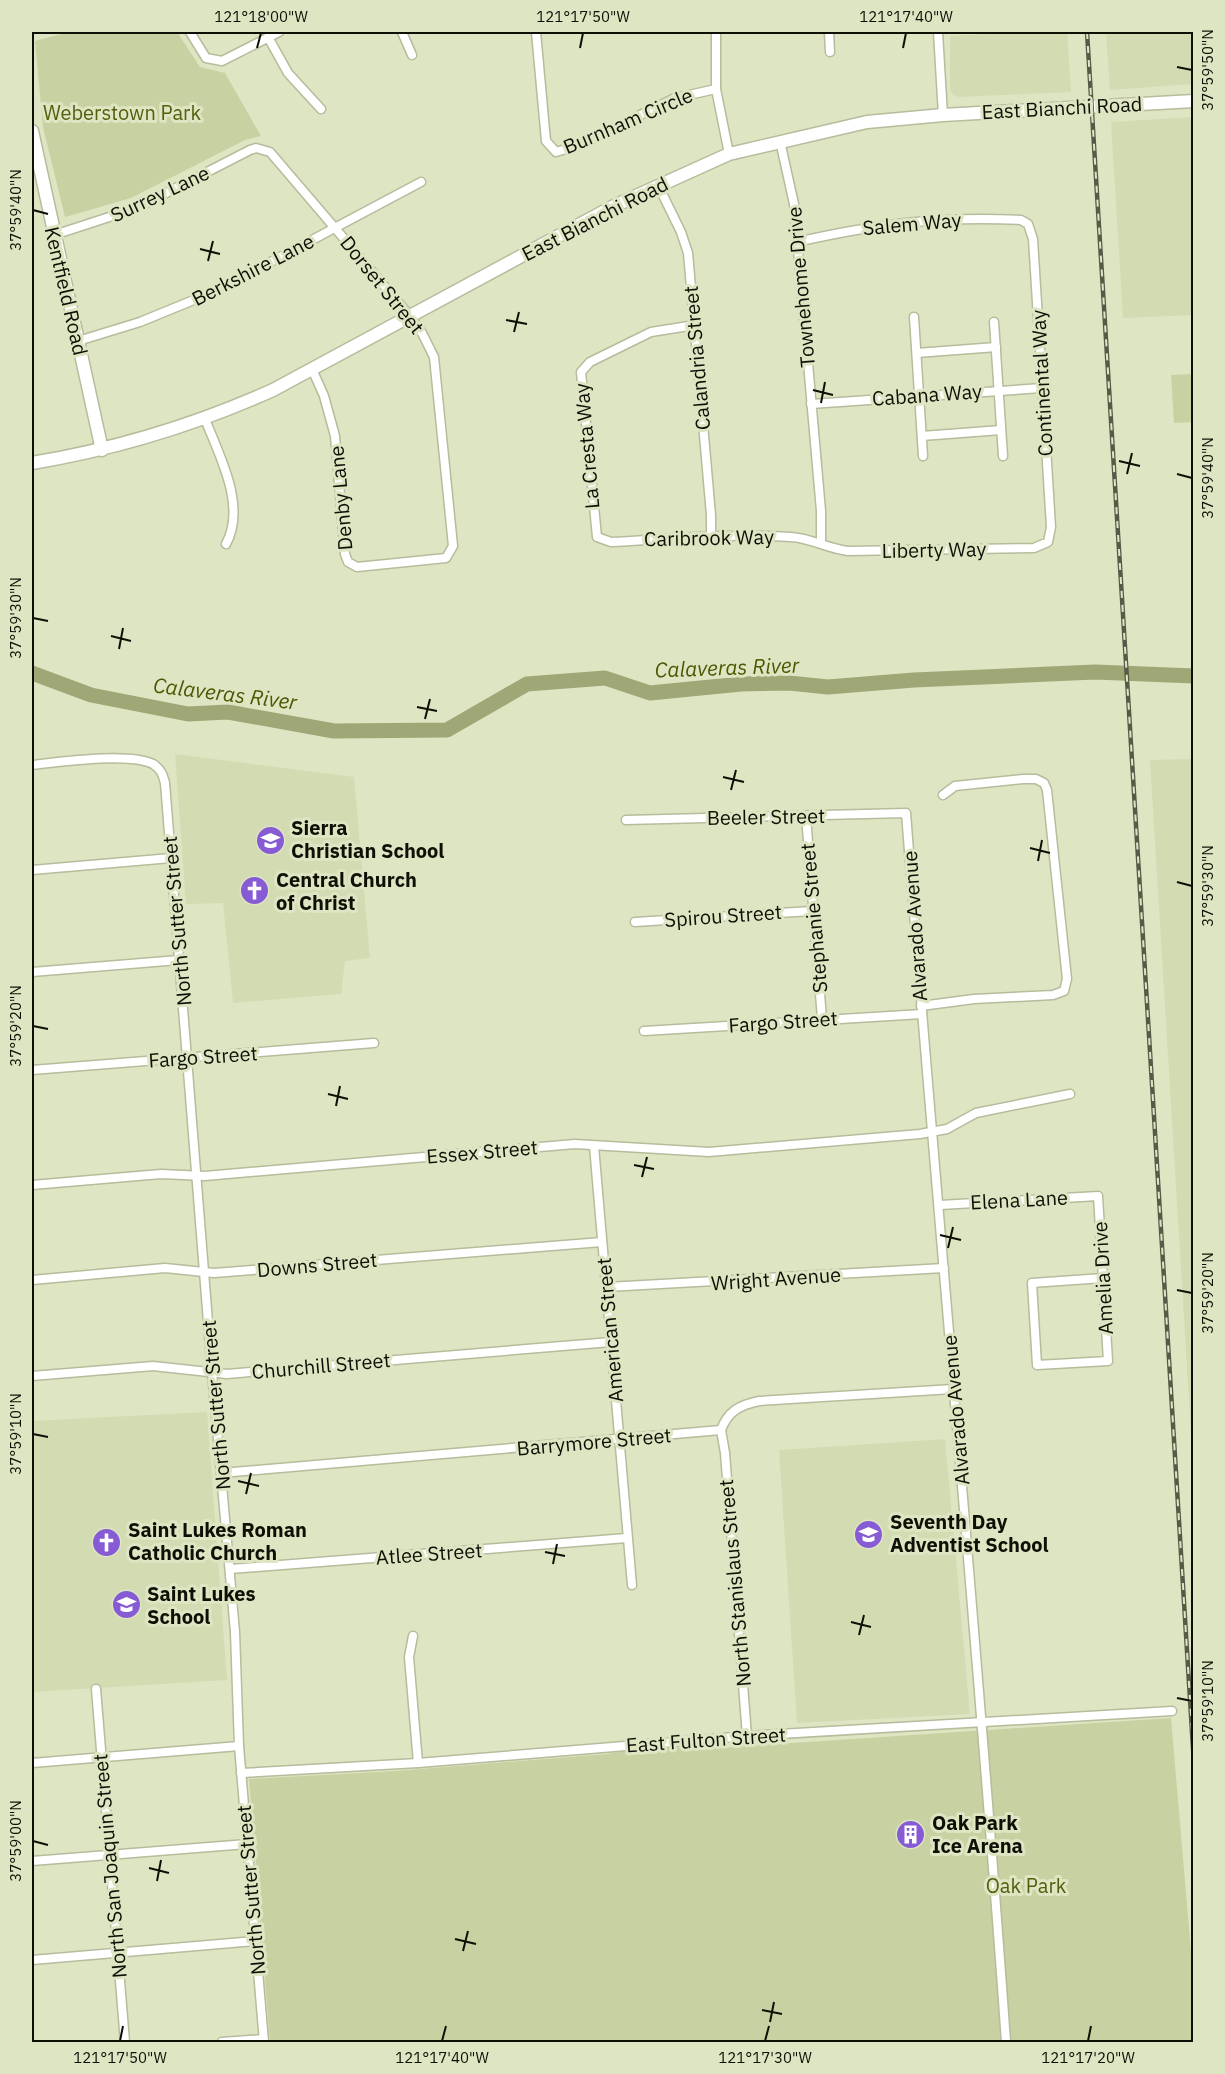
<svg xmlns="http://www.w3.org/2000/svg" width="1225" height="2074" font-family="'IBM Plex Sans',sans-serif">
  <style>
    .built { fill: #d3dbb2 }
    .green { fill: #c8d1a1 }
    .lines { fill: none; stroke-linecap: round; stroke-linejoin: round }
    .river { stroke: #9ea775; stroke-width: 15 }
    .street-casing { stroke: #b6bc9c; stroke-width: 11 }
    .secondary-casing { stroke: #b6bc9c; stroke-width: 15 }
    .street { stroke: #fff; stroke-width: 8 }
    .secondary { stroke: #fff; stroke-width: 12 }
    .rail-casing { stroke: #575a47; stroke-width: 4.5 }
    .rail { stroke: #dee5c3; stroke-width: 2; stroke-dasharray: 7; stroke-linecap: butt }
    .ticks { fill: none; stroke: #0e1005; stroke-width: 2 }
    .labels { text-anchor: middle; stroke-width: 6; stroke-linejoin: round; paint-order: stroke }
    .street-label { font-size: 20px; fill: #0e1005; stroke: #dee5c3 }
    .park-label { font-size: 20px; fill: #555e0d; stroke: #dee5c3 }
    .poi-label { font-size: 20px; font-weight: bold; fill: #0e1005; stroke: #dee5c3; text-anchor: start }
    .water-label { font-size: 21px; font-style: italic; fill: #4d5600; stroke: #dee5c3 }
    .neatline { fill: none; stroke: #0e1005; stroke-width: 2 }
    .ticks-label { font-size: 15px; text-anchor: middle; fill: #0e1005 }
  </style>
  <rect width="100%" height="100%" fill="#dee5c3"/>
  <!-- built -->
  <g class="built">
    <path d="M1029 32H1067L1071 92 959 97 953 95 950 90V36Z"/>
    <path d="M1106 32H1193V84L1110 90Z"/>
    <path d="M1193 117V315L1123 318 1111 122Z"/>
    <path d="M175 754 354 777 370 958 345 961 341 994 233 1003 223 903 186 904Z"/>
    <path d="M1193 759H1194L1193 1466 1150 760Z"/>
    <path d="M207 1412 227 1680 32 1692V1421Z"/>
    <path d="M945 1439 970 1714 797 1723 779 1450Z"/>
  </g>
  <!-- green -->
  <g class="green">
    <path d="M69 32H177L200 67 225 73 261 136 245 140 131 198 65 217 43 127 35 41Z"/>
    <path d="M1193 374V422L1174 423 1171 375Z"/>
    <path d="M1171 1718 1193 1975V2042H270L249 1779 396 1771 607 1754 646 1747 717 1748Z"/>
  </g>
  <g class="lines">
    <!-- river -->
    <path class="river" d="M32 673 91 695 188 714 228 712 334 731 447 730 527 684 605 678 650 693 741 684 789 683 828 687 914 680 1095 672 1194 676"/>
    <defs>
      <g id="street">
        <path d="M190 32 206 58 222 61 279 32"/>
        <path d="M402 32 412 55"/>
        <path d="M536 32 546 141 556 152 579 145 675 98 716 89"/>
        <path d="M716 32V89L729 154"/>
        <path d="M829 32 830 52"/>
        <path d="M938 32 943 115"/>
        <path d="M268 37 288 73 321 109"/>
        <path d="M780 141 794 204 821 511V543"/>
        <path d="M658 185 681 232 688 253 711 515V538"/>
        <path d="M54 235 137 208 250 150 256 148 270 152 410 316 422 333 434 357 453 546 446 558 357 567 348 562 345 554 335 436 324 396 312 369"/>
        <path d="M914 317 923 456"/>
        <path d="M994 322 1003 456"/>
        <path d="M695 325 651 332 590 362 581 372 597 537 611 542C670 539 731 533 791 537 811 538 828 549 848 551L1034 548 1048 542 1051 527 1033 239 1028 224 1021 220C940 216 876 224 797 242"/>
        <path d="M78 341 140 322 218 290 421 182"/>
        <path d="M917 353 996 347"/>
        <path d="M811 404 1042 388"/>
        <path d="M205 419C219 455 247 506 226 544"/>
        <path d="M922 436 1001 430"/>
        <path d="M32 765C59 762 129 752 153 764 161 769 163 775 165 783L212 1372 235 1632 239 1746 264 2042"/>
        <path d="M806 816 822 1019"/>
        <path d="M626 820 906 813C938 1223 977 1632 1006 2042"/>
        <path d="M32 870 171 858"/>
        <path d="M635 922 812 911"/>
        <path d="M32 972 179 960"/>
        <path d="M921 1006 974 999 1053 995 1064 991 1067 979 1047 790 1044 783 1036 779H1023L955 786 943 795"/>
        <path d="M644 1031 922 1014"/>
        <path d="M32 1070 374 1043"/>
        <path d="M594 1146 632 1585"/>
        <path d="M32 1185 161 1174 205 1176 575 1144 709 1152 920 1134 947 1129 976 1113 1070 1094"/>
        <path d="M940 1205 1098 1196 1108 1361 1037 1365 1032 1283 1103 1278"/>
        <path d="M32 1280 165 1268 214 1273 602 1242"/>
        <path d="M607 1287 944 1268"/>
        <path d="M32 1376 153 1366 227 1374 611 1342"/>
        <path d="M721 1430 725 1453 747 1736"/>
        <path d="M721 1430C728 1411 740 1405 759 1401L953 1389"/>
        <path d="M222 1473 721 1430"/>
        <path d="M230 1569 627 1538"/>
        <path d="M413 1636 409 1657 418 1763"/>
        <path d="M96 1689 125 2042"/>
        <path d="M32 1763 239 1746"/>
        <path d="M241 1773 418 1763 747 1736 1172 1711"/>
        <path d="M32 1861 247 1844"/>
        <path d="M32 1960 255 1941"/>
        <path d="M222 2042 263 2039"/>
      </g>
      <g id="secondary">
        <path d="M32 131 102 450"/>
        <path d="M32 463C116 449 195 425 273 390L614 206 729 154 867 122 943 115 1194 101"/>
      </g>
    </defs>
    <!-- street casing -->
    <use href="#street" class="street-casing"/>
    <!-- secondary casing -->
    <use href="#secondary" class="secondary-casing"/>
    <!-- street -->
    <use href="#street" class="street"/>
    <!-- secondary -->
    <use href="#secondary" class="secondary"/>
    <defs>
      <path id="rail" d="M1087 32 1194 1764"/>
    </defs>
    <!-- rail casing -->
    <use href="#rail" class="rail-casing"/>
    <!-- rail -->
    <use href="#rail" class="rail"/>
  </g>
  <!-- ticks -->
  <path class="ticks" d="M257 48 261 33M580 48 583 33M903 48 906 33M1177 67 1192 70M33 210 48 214M200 249 220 254M208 261 213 241M506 320 527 324M514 332 519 312M813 390 833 395M821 403 825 382M1119 461 1140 466M1127 474 1132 453M1177 474 1192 478M33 618 48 621M111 636 131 641M119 649 123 628M417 707 437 711M425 719 430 699M723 777 744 782M731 790 736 770M1030 848 1050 853M1038 861 1042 840M1177 882 1192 886M33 1026 48 1029M328 1094 348 1099M336 1106 340 1086M634 1165 654 1169M642 1177 647 1157M940 1235 961 1240M948 1248 953 1227M1177 1290 1192 1293M33 1434 48 1437M238 1481 259 1486M246 1494 251 1473M545 1552 565 1556M553 1564 557 1544M851 1622 871 1627M859 1635 864 1615M1177 1698 1192 1701M33 1841 48 1845M149 1868 169 1873M157 1881 161 1860M455 1939 476 1944M463 1951 468 1931M762 2010 782 2014M770 2022 774 2002M120 2041 123 2026M442 2041 446 2026M765 2041 769 2026M1088 2041 1091 2026"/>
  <!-- icons -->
  <defs>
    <symbol id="school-disc" viewBox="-11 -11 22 22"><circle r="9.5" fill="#865bd4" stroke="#dee5c3"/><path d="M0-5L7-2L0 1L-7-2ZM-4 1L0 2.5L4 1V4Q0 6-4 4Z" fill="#fff"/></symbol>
    <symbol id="church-disc" viewBox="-11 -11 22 22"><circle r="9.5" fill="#865bd4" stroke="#dee5c3"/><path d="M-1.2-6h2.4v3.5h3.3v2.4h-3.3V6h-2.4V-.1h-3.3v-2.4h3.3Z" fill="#fff"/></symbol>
    <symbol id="building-disc" viewBox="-11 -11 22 22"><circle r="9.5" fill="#865bd4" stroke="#dee5c3"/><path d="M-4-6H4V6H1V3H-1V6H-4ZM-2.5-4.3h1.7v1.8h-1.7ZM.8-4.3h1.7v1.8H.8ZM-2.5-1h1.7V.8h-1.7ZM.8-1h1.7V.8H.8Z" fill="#fff"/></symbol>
  </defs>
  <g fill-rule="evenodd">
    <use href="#school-disc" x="254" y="824" width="33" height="33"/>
    <use href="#church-disc" x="238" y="874" width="33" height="33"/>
    <use href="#school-disc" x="852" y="1518" width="33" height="33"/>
    <use href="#church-disc" x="90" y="1526" width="33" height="33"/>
    <use href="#school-disc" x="110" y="1588" width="33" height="33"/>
    <use href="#building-disc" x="894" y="1818" width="33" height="33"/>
  </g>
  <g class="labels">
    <!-- street labels -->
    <g class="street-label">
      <text transform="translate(1062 108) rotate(-3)" y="7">East Bianchi Road</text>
      <text transform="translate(628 121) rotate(-23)" y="7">Burnham Circle</text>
      <text transform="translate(160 194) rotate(-25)" y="7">Surrey Lane</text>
      <text transform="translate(595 219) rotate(-27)" y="7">East Bianchi Road</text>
      <text transform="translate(912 224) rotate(-5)" y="7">Salem Way</text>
      <text transform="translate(253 270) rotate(-27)" y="7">Berkshire Lane</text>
      <text transform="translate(382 285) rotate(51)" y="7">Dorset Street</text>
      <text transform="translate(801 287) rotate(-95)" y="7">Townehome Drive</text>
      <text transform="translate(66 291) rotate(77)" y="7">Kentfield Road</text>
      <text transform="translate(697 358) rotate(-95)" y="7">Calandria Street</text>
      <text transform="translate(1042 383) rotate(-93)" y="7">Continental Way</text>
      <text transform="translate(927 395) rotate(-4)" y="7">Cabana Way</text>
      <text transform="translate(587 446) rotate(-95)" y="7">La Cresta Way</text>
      <text transform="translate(341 498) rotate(-95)" y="7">Denby Lane</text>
      <text transform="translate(709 538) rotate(-1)" y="7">Caribrook Way</text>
      <text transform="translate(934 550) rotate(-1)" y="7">Liberty Way</text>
      <text transform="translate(766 817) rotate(-1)" y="7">Beeler Street</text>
      <text transform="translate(723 916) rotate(-4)" y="7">Spirou Street</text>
      <text transform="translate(814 918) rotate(-95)" y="7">Stephanie Street</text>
      <text transform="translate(177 921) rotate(-95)" y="7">North Sutter Street</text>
      <text transform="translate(915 926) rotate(-94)" y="7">Alvarado Avenue</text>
      <text transform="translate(783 1022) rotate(-4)" y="7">Fargo Street</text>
      <text transform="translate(203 1057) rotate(-4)" y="7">Fargo Street</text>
      <text transform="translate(482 1152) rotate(-5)" y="7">Essex Street</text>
      <text transform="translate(1019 1200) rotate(-3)" y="7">Elena Lane</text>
      <text transform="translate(317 1265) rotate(-5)" y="7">Downs Street</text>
      <text transform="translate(1103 1278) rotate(-93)" y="7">Amelia Drive</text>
      <text transform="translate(776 1279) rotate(-4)" y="7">Wright Avenue</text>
      <text transform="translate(610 1330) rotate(-95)" y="7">American Street</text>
      <text transform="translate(321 1366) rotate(-5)" y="7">Churchill Street</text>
      <text transform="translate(216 1405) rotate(-95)" y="7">North Sutter Street</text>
      <text transform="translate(956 1410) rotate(-95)" y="7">Alvarado Avenue</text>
      <text transform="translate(594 1442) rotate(-5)" y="7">Barrymore Street</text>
      <text transform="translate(429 1554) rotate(-4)" y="7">Atlee Street</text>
      <text transform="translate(735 1583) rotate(-95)" y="7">North Stanislaus Street</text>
      <text transform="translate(706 1740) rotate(-4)" y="7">East Fulton Street</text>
      <text transform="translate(110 1866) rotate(-95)" y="7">North San Joaquin Street</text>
      <text transform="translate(251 1890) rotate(-95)" y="7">North Sutter Street</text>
    </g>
    <!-- park labels -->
    <g class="park-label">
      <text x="122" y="120">Weberstown Park</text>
      <text x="1026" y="1893">Oak Park</text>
    </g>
    <!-- poi labels -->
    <g class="poi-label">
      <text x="291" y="835">Sierra<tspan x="291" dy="23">Christian School</tspan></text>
      <text x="276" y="887">Central Church<tspan x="276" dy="23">of Christ</tspan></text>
      <text x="890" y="1529">Seventh Day<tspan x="890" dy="23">Adventist School</tspan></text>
      <text x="128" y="1537">Saint Lukes Roman<tspan x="128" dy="23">Catholic Church</tspan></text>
      <text x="147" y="1601">Saint Lukes<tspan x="147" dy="23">School</tspan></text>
      <text x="932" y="1830">Oak Park<tspan x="932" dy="23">Ice Arena</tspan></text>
    </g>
    <!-- water labels -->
    <g class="water-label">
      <text transform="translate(727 668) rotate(-2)" y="7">Calaveras River</text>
      <text transform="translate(225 694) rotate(7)" y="7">Calaveras River</text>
    </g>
  </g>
  <!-- border -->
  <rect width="1225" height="2074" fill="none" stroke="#dee5c3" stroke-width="66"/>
  <rect x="33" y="33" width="1159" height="2008" class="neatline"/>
  <g class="ticks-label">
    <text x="261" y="22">121°18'00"W</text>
    <text x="583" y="22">121°17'50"W</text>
    <text x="906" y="22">121°17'40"W</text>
    <text transform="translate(1208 70) rotate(-90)" y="5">37°59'50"N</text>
    <text transform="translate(16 210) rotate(-90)" y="5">37°59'40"N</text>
    <text transform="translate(1208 478) rotate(-90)" y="5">37°59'40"N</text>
    <text transform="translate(16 618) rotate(-90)" y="5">37°59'30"N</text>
    <text transform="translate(1208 886) rotate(-90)" y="5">37°59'30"N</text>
    <text transform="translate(16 1026) rotate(-90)" y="5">37°59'20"N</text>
    <text transform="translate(1208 1293) rotate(-90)" y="5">37°59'20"N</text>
    <text transform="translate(16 1434) rotate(-90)" y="5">37°59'10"N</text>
    <text transform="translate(1208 1701) rotate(-90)" y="5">37°59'10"N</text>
    <text transform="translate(16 1841) rotate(-90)" y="5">37°59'00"N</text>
    <text x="120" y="2063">121°17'50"W</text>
    <text x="442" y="2063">121°17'40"W</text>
    <text x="765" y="2063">121°17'30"W</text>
    <text x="1088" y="2063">121°17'20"W</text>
  </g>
</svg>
